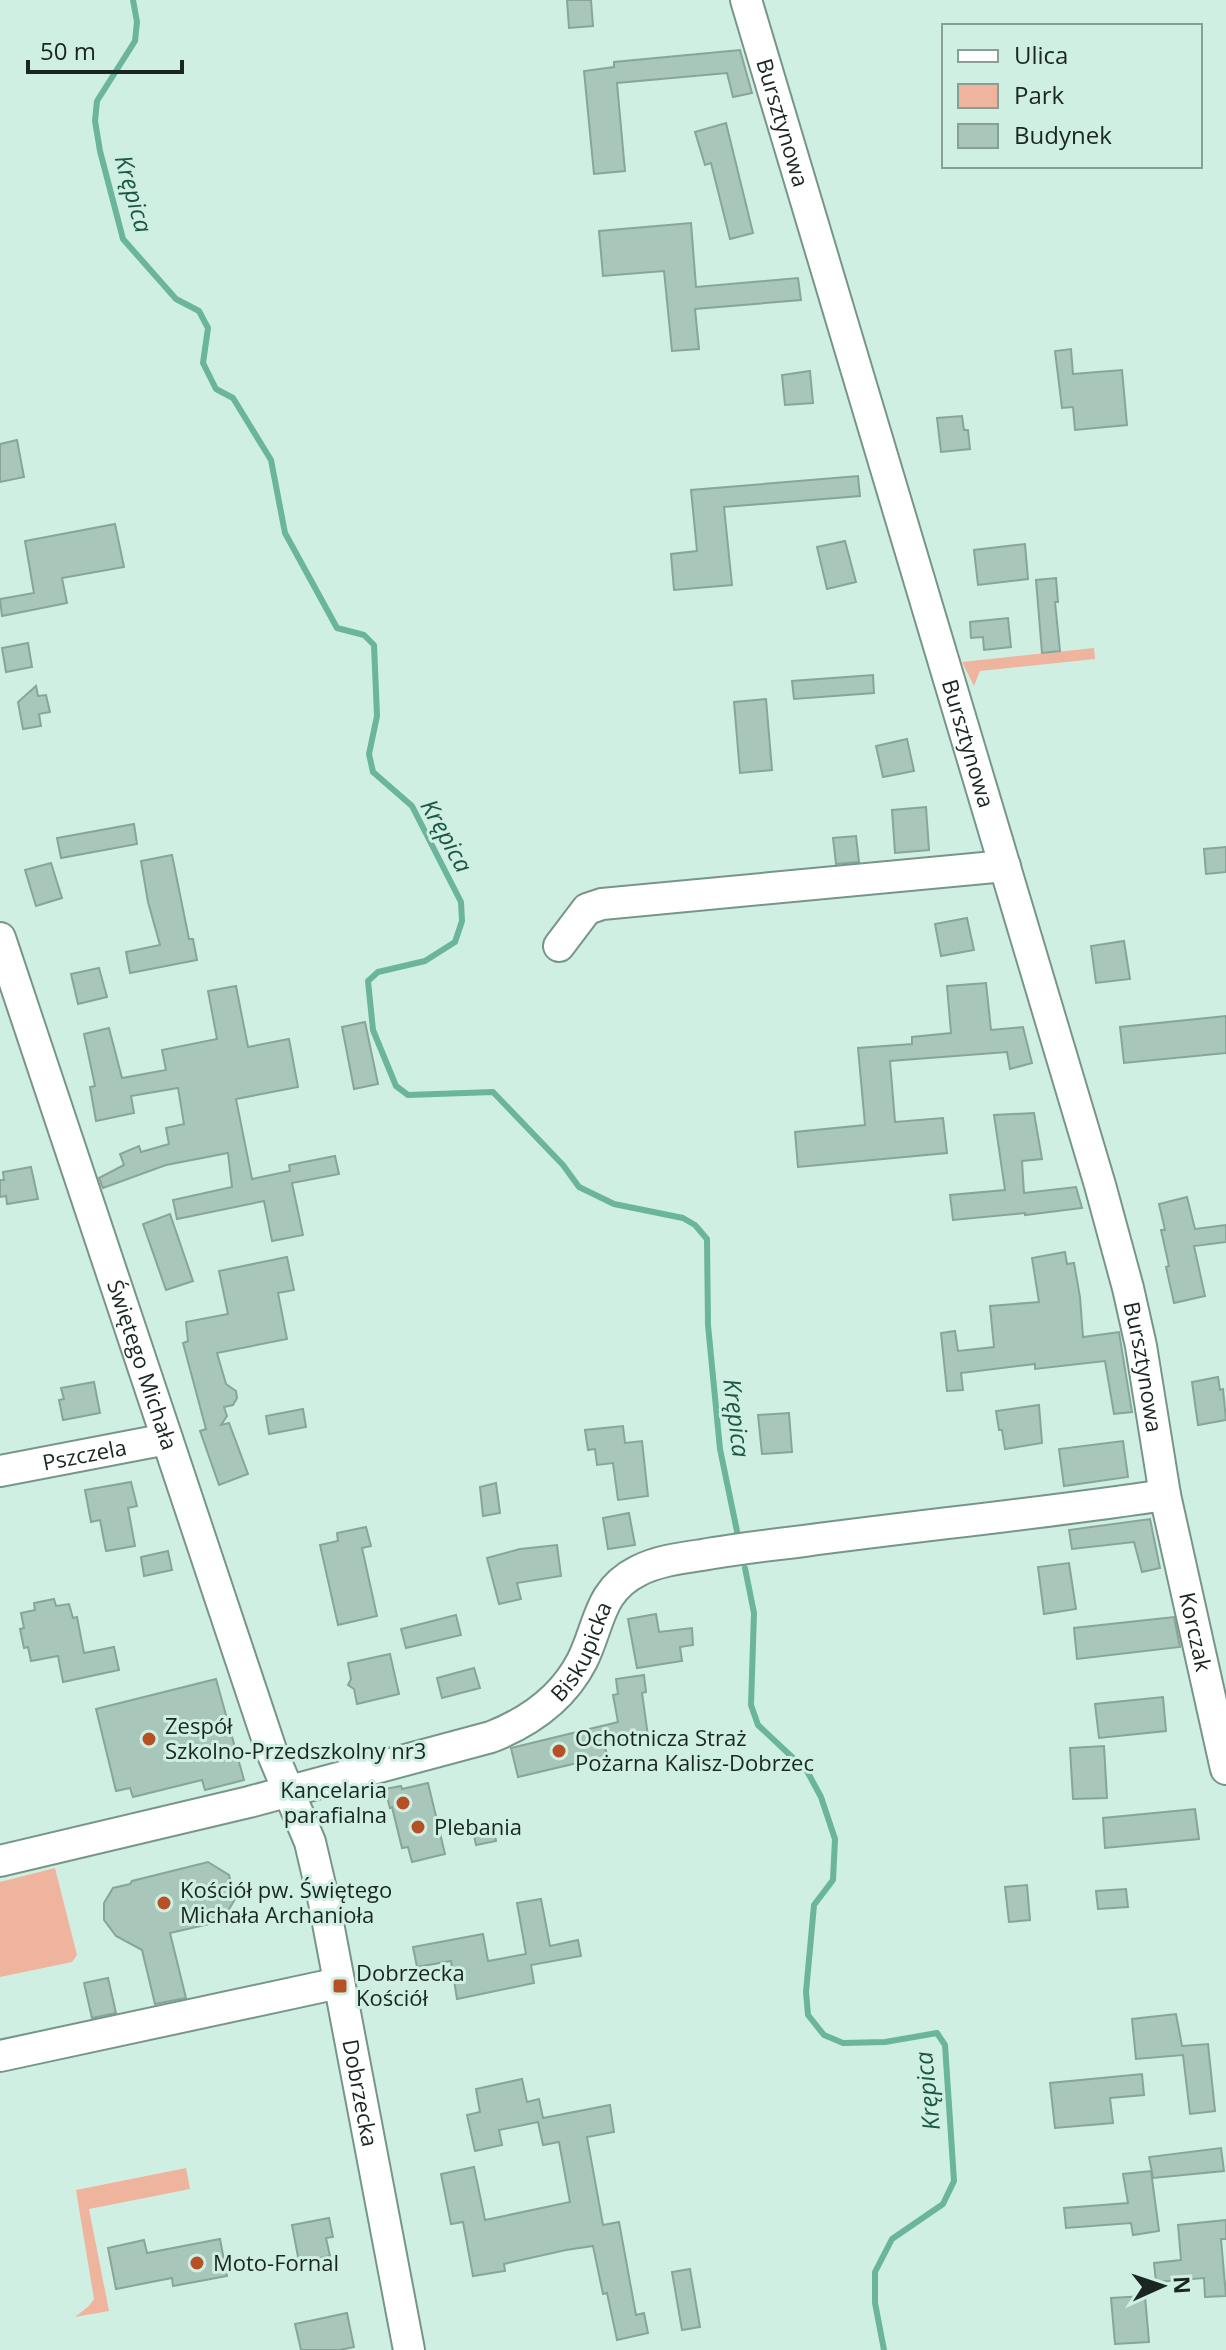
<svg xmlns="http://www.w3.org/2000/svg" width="1226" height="2350" font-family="'Open Sans',sans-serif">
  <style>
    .green { fill: #eeb49e }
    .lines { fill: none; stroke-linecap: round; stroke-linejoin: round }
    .stream { stroke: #6ab59b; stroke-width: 6 }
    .building { fill: #a8c6ba; stroke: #87a599; stroke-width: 2 }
    .minor-casing { stroke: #78958a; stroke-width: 34 }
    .minor { stroke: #fff; stroke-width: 30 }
    .poi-dot { fill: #b75025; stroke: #d0efe3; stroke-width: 3 }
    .labels { text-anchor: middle; stroke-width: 6; stroke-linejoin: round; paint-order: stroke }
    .street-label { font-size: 22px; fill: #1a2622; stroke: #d0efe3 }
    .poi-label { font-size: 22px; fill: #1a2622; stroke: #d0efe3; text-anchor: start }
    .water-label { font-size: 24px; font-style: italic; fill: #1b5745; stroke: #d0efe3 }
  </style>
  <rect width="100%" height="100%" fill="#d0efe3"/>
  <!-- green -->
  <g class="green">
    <path d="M1094 648 1095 659 980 671 974 686 962 662Z"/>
    <path d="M55 1868 77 1955 72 1962 0 1977V1882Z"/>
    <path d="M186 2168 190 2189 89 2209 109 2311 75 2317 89 2306 94 2299 76 2190Z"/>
  </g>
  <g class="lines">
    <!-- stream -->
    <g class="stream">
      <path d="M133 0 137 22 135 41 97 101 95 121 100 151 123 239 176 299 199 311 208 328 203 363 216 389 233 398 271 460 285 533 337 628 364 635 374 645 377 716 369 754 373 772 412 806 461 902 462 921 455 942 425 961 378 972 368 981 373 1030 396 1086 408 1095 493 1092 563 1165 579 1187 614 1204 683 1218 695 1225 707 1239 708 1325 720 1449 738 1536"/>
      <path d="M745 1568 754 1613 751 1705 758 1725 807 1771 821 1797 835 1839 833 1880 814 1905 806 1992 808 2015 824 2035 843 2043 885 2042 937 2033 945 2045 954 2181 943 2204 892 2239 875 2272V2303L884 2350"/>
    </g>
  </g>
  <!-- building -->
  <g class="building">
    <path d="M567 0H591L593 26 569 28Z"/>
    <path d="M740 50 752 93 733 97 727 73 617 83 625 171 594 174 584 71 614 67V62Z"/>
    <path d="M726 123 753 233 730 239 711 163 705 165 695 132Z"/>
    <path d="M691 223 696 287 798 278 801 300 695 309 699 349 672 351 664 271 603 276 599 231Z"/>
    <path d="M1071 349 1073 374 1122 370 1127 425 1075 430 1073 407 1062 408 1055 351Z"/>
    <path d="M810 371 813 403 785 405 782 375Z"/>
    <path d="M962 416 964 430H968L970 449 941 452 937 418Z"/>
    <path d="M17 440 24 477 0 482V444Z"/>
    <path d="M858 476 860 496 724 507 732 585 674 590 671 554 697 551 691 490Z"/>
    <path d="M115 524 124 567 62 578 67 603 2 616 0 599 34 593 25 541Z"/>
    <path d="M845 541 856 582 827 589 817 547Z"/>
    <path d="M1025 544 1028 579 978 585 974 550Z"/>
    <path d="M1056 578 1058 602H1055L1060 651 1042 653 1036 580Z"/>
    <path d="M1008 618 1011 647 984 650 983 637 971 638 970 622Z"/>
    <path d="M28 643 32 667 6 672 2 648Z"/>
    <path d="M873 675 874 693 794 699 792 681Z"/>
    <path d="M36 686 38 696 46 695 50 712 39 714 41 726 23 729 18 702Z"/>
    <path d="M766 699 772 770 740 773 734 702Z"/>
    <path d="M907 739 914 771 883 777 876 746Z"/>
    <path d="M926 807 929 850 895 853 892 810Z"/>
    <path d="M134 824 137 844 61 858 57 838Z"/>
    <path d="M856 836 859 862 836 864 833 838Z"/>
    <path d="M1226 847V872L1206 874 1204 849Z"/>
    <path d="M172 855 189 939H193L197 960 130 973 126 952 160 945 148 902 141 861Z"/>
    <path d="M51 863 62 898 36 906 25 870Z"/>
    <path d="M967 918 974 950 941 956 935 924Z"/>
    <path d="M1124 941 1130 979 1096 983 1091 946Z"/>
    <path d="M99 968 107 997 78 1004 71 974Z"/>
    <path d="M986 983 991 1030 1023 1027 1032 1063 1010 1069 1007 1052 890 1061 895 1122 943 1118 947 1153 798 1167 795 1132 865 1125 858 1048 912 1044V1037L951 1033 947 986Z"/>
    <path d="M236 986 248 1047 289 1039 298 1087 236 1099 252 1179 290 1171 289 1165 335 1156 339 1174 292 1183 303 1235 272 1241 264 1201 177 1219 173 1200 232 1187 228 1153 166 1165 103 1188 99 1178 124 1165 120 1154 139 1146 141 1152 169 1144 166 1128 184 1124 178 1088 131 1096 134 1113 96 1121 90 1087 95 1086 84 1034 109 1028 122 1078 166 1070 162 1050 217 1039 208 991Z"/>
    <path d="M1226 1016V1053L1124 1063 1120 1027Z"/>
    <path d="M365 1022 378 1084 354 1089 342 1027Z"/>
    <path d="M1034 1113 1042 1159 1022 1161 1024 1193 1076 1187 1082 1208 1025 1215V1213L953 1220 950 1195 1005 1190 994 1115Z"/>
    <path d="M31 1167 38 1199 7 1204 6 1196 0 1197V1180H4L3 1172Z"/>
    <path d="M1187 1197 1195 1229 1226 1225V1242L1194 1246 1205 1296 1174 1303 1166 1267 1169 1266 1161 1230H1165L1159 1204Z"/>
    <path d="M170 1214 193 1281 166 1290 143 1224Z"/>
    <path d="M1065 1252 1067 1264 1074 1263 1080 1297 1083 1337 1119 1332 1132 1412 1114 1414 1105 1361 1035 1369V1364L961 1373 963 1390 947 1391 941 1333 955 1331 958 1351 994 1347 990 1306 1039 1302 1032 1258Z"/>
    <path d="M287 1257 294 1290 278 1293 287 1339 217 1353 226 1384 236 1391 237 1398 233 1405 224 1407 227 1416 221 1425 229 1423 248 1474 219 1485 200 1431 206 1429 183 1343 188 1341 186 1322 228 1314 219 1271Z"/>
    <path d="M1218 1377 1220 1390 1223 1389 1226 1420 1198 1425 1192 1382Z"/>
    <path d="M94 1382 100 1413 63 1420 59 1400 64 1399 61 1388Z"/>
    <path d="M1039 1405 1042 1443 1005 1449 1002 1430H999L996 1411Z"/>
    <path d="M303 1409 306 1427 269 1434 266 1416Z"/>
    <path d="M789 1413 792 1452 762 1454 758 1415Z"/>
    <path d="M623 1426 625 1443 642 1441 648 1496 618 1500 613 1463 597 1465 595 1449 588 1450 585 1430Z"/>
    <path d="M1123 1441 1128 1477 1064 1486 1059 1449Z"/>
    <path d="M131 1482 137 1506 128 1508 135 1546 106 1551 100 1520 91 1522 85 1490Z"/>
    <path d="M496 1483 500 1513 483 1516 480 1487Z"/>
    <path d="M629 1513 635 1545 608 1549 603 1518Z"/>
    <path d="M1150 1519 1160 1568 1142 1572 1134 1542 1072 1549 1069 1530Z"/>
    <path d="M366 1527 371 1546 362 1548 377 1616 338 1625 320 1545 338 1541 337 1533Z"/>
    <path d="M557 1545 561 1576 517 1583 521 1599 499 1604 487 1558 520 1549Z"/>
    <path d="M168 1551 172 1570 144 1576 141 1557Z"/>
    <path d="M1069 1563 1076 1609 1044 1614 1038 1567Z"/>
    <path d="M54 1599 56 1606 69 1604 73 1618 77 1617 84 1653 114 1647 119 1670 63 1682 58 1656 31 1661 28 1647 24 1648 20 1629 24 1628 21 1613 35 1610 34 1603Z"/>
    <path d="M656 1614 659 1632 692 1628 693 1645 680 1647 682 1661 637 1668 628 1619Z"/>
    <path d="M456 1615 461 1635 406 1648 401 1629Z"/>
    <path d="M1174 1617 1180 1647 1077 1659 1074 1628Z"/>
    <path d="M390 1654 399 1694 357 1704 354 1689 348 1685 351 1679 348 1663Z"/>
    <path d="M474 1668 480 1688 442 1698 437 1678Z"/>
    <path d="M644 1675 646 1692 642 1693 648 1736 604 1742 607 1756 518 1777 511 1748 618 1722 613 1695 618 1694 616 1679Z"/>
    <path d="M216 1679 244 1780 205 1790 202 1780 133 1797 130 1788 116 1791 96 1709Z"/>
    <path d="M1163 1697 1166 1731 1099 1738 1095 1704Z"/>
    <path d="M1104 1746 1107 1798 1073 1799 1070 1748Z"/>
    <path d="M428 1783 445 1854 412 1862 408 1847 402 1848 392 1807 390 1808 385 1789 401 1786 402 1789Z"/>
    <path d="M1195 1809 1199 1839 1105 1848 1103 1818Z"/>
    <path d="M492 1822 496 1841 476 1845 472 1826Z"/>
    <path d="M208 1862 229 1875 235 1899 222 1921 170 1933 186 1998 155 2004 142 1950 116 1936 104 1920V1903L113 1888 130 1884 132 1881Z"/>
    <path d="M1027 1885 1030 1920 1009 1922 1005 1887Z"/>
    <path d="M1126 1889 1128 1907 1098 1909 1096 1891Z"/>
    <path d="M541 1899 550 1946 578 1940 581 1956 531 1965 534 1983 457 1999 451 1961 417 1967 413 1947 483 1934 488 1961 526 1954 517 1903Z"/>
    <path d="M108 1978 116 2013 92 2018 84 1983Z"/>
    <path d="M1176 2014 1182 2046 1208 2044 1215 2111 1190 2114 1183 2055 1136 2059 1132 2019Z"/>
    <path d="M1142 2074 1144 2095 1110 2098 1113 2123 1055 2128 1050 2083Z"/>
    <path d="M522 2079 527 2102 539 2099 543 2118 610 2105 614 2132 587 2137 603 2225 619 2222 636 2315 644 2313 648 2333 617 2340 607 2293 603 2294 593 2246 566 2250 504 2264 505 2271 473 2276 463 2222 451 2224 441 2174 474 2167 485 2220 570 2202 559 2142 543 2145 538 2122 499 2130 502 2145 475 2151 467 2115 480 2112 476 2089Z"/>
    <path d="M1221 2148 1224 2171 1153 2178 1149 2157Z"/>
    <path d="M1151 2171 1159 2231 1133 2235 1131 2223 1066 2228 1064 2208 1128 2203 1123 2174Z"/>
    <path d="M329 2218 333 2237 326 2238 330 2256 299 2262 292 2225Z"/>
    <path d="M1226 2220V2239H1221L1226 2296 1205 2297 1204 2278 1156 2282 1154 2263 1181 2260 1178 2225Z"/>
    <path d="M220 2239 227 2276 173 2286 172 2278 116 2289 108 2248 144 2240 147 2253Z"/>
    <path d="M690 2269 700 2327 682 2330 672 2272Z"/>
    <path d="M1145 2296 1149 2342 1115 2344 1111 2298Z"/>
    <path d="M347 2313 354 2347 340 2350H301L295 2324Z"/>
  </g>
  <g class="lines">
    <defs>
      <g id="minor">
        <path id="s1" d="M746 0 1100 1185 1128 1288 1141 1346 1165 1495 1226 1769"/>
        <path id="s2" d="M0 938 271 1750 310 1842 324 1902 409 2350"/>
        <path d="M559 946 587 909 602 904 1005 866"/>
        <path id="s3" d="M0 1471 167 1439"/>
        <path id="s4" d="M0 1861 249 1802 491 1737C529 1722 563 1698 582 1661 600 1625 598 1591 638 1571 657 1561 681 1558 702 1555 736 1549 770 1545 804 1541 924 1525 1045 1513 1165 1495"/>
        <path d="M0 2056 339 1983"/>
      </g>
    </defs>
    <!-- minor casing -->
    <use href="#minor" class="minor-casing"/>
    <!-- minor -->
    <use href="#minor" class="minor"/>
  </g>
  <!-- markers -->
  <g class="poi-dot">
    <circle cx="149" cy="1739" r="8"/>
    <circle cx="559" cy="1751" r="8"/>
    <circle cx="403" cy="1803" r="8"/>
    <circle cx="418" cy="1827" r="8"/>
    <circle cx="164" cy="1903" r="8"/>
    <rect x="332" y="1978" width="16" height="16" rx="4"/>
    <circle cx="197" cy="2263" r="8"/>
  </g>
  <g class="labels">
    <!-- street labels -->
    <g class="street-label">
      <text dy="8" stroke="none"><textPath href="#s1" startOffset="128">Bursztynowa</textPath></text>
      <text dy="8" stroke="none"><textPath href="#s1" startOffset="776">Bursztynowa</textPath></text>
      <text dy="8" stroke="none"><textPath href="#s2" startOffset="450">Świętego Michała</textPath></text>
      <text dy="8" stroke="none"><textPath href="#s1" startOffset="1424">Bursztynowa</textPath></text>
      <text dy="8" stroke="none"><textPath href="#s3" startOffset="86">Pszczela</textPath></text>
      <text dy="8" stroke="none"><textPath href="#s1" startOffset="1694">Korczak</textPath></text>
      <text dy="8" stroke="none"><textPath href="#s4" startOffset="636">Biskupicka</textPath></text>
      <text dy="8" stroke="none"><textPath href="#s2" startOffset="1212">Dobrzecka</textPath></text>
    </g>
    <!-- poi labels -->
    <g class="poi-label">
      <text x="165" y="1734">Zespół<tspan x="165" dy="25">Szkolno-Przedszkolny nr3</tspan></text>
      <text x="575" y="1746">Ochotnicza Straż<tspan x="575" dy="25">Pożarna Kalisz-Dobrzec</tspan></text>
      <text x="387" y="1798" text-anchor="end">Kancelaria<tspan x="387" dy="25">parafialna</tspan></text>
      <text x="434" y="1835">Plebania</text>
      <text x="180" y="1898">Kościół pw. Świętego<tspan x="180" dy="25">Michała Archanioła</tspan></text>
      <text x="356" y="1981">Dobrzecka<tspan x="356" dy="25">Kościół</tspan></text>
      <text x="213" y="2271">Moto-Fornal</text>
    </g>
    <!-- water labels -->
    <g class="water-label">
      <text transform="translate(133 194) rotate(74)" y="8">Krępica</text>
      <text transform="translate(446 836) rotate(61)" y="8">Krępica</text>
      <text transform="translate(736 1418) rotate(83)" y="8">Krępica</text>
      <text transform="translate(928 2091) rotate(-96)" y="8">Krępica</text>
    </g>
  </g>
  <!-- legend -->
  <rect x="942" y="24" width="260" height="144" fill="#d0efe3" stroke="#879f96" stroke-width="2"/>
  <rect x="958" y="50" width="40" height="12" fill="#ffffff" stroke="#879f96" stroke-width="2"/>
  <text x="1014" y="64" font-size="24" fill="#1a2622">Ulica</text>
  <rect x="958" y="84" width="40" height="24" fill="#eeb49e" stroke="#879f96" stroke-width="2"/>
  <text x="1014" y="104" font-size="24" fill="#1a2622">Park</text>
  <rect x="958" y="124" width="40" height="24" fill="#a8c6ba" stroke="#879f96" stroke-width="2"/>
  <text x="1014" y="144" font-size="24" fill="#1a2622">Budynek</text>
  <!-- north arrow -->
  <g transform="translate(1162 2286) rotate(87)" stroke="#d0efe3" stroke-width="6" paint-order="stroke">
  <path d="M0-6L14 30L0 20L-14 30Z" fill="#1a2622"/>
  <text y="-12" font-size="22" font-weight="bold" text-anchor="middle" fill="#1a2622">N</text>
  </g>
  <!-- scale -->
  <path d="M28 60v12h154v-12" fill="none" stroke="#1a2622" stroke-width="4"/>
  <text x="40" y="60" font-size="24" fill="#1a2622" stroke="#d0efe3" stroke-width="6" paint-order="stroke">50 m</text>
</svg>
